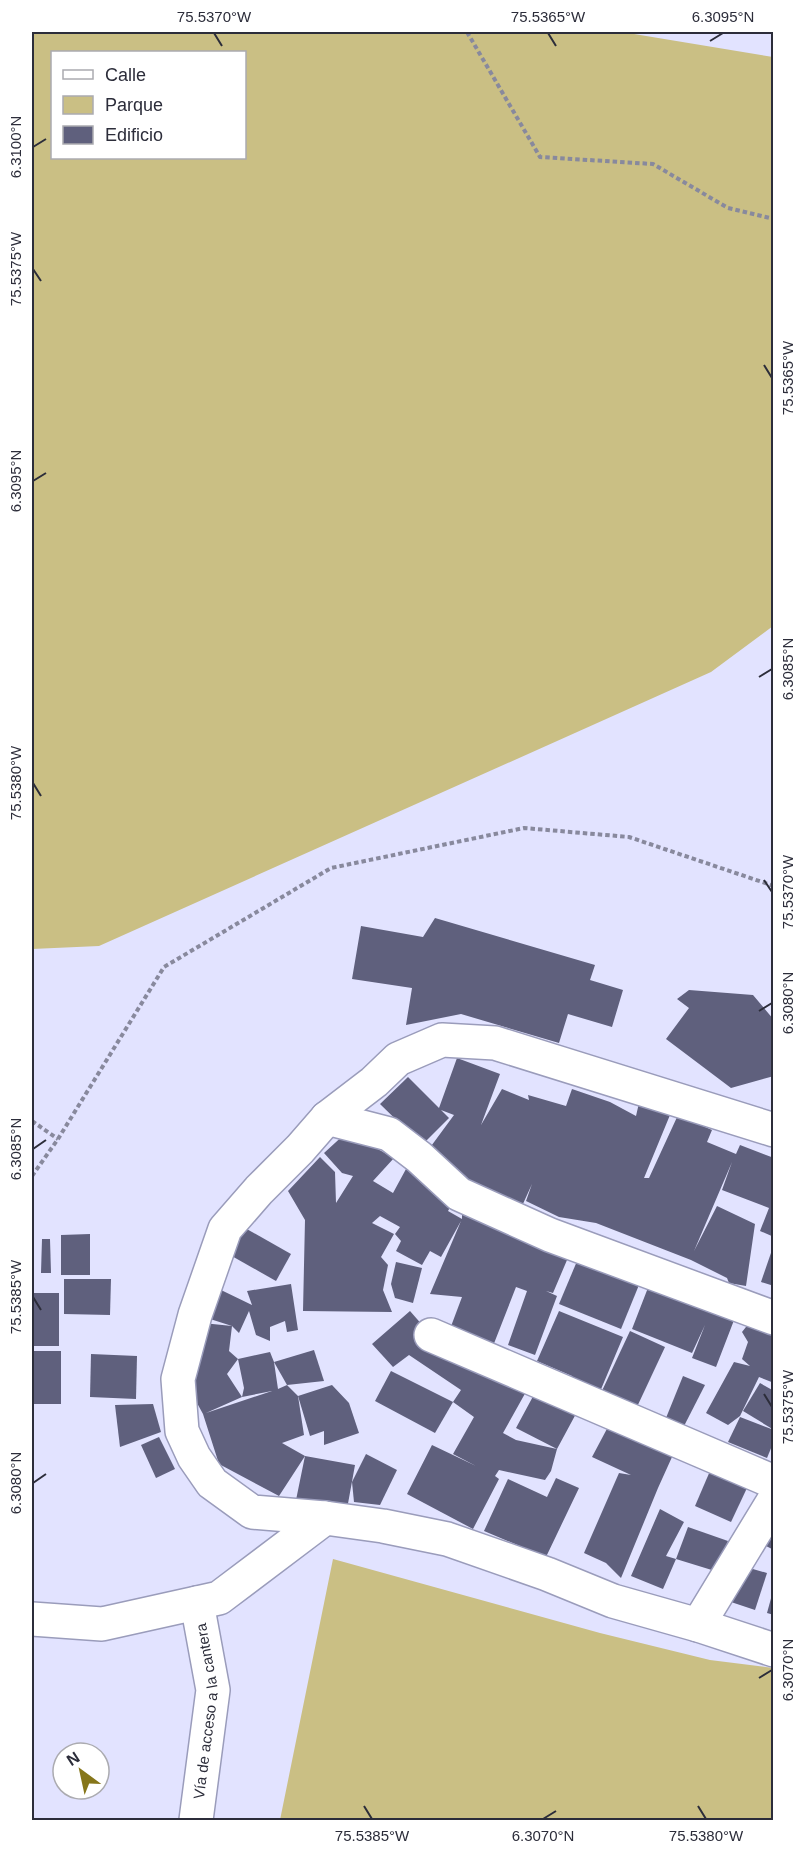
<svg xmlns="http://www.w3.org/2000/svg" width="805" height="1852" font-family="Helvetica,sans-serif">
  <style>
    .green { fill: #cabf84; fill-rule: evenodd }
    .building { fill: #5f607d }
    .lines { fill: none; stroke-linecap: round; stroke-linejoin: round }
    .street-casing { stroke: #9a9cbb; stroke-width: 36 }
    .path { stroke: #88899d; stroke-width: 4; stroke-dasharray: 4.5 3; stroke-linecap: butt }
    .street { stroke: #fff; stroke-width: 33 }
    .ticks { fill: none; stroke: #2c2d3a; stroke-width: 2 }
    .labels { text-anchor: middle; stroke-width: 6; stroke-linejoin: round; paint-order: stroke }
    .street-label { font-size: 15px; fill: #2c2d3a; stroke: #fff }
    .neatline { fill: none; stroke: #2c2d3a; stroke-width: 2 }
    .ticks-label { font-size: 15px; text-anchor: middle; fill: #2c2d3a }
  </style>
  <rect width="100%" height="100%" fill="#e2e3ff"/>
  <!-- green -->
  <g class="green">
    <path d="M32 32H622L773 57V626L711 672 99 946 32 949ZM52 52H244V158H52Z"/>
    <path d="M333 1559 600 1633 710 1660 773 1668V1820H280Z"/>
  </g>
  <!-- building -->
  <g class="building">
    <path d="M435 918 595 965 590 980 623 990 612 1027 568 1014 559 1043 461 1014 406 1025 412 988 352 979 361 926 423 937Z"/>
    <path d="M689 990 753 995 774 1020V1076L731 1088 666 1039 689 1008 677 999Z"/>
    <path d="M457 1058 500 1074 481 1125 502 1089 529 1100 528 1095 566 1106 572 1089 610 1102 636 1116 639 1103 670 1115 644 1178H649L678 1115 712 1130 707 1142 736 1154 740 1145 774 1158V1237L760 1231 769 1208 722 1190 732 1162 694 1251 717 1206 755 1224 746 1286 729 1283 727 1278 691 1260 596 1223 559 1217 526 1201 532 1184 522 1206 461 1179 426 1153 454 1115 441 1110 449 1118 422 1145 380 1104 408 1077 439 1108Z"/>
    <path d="M347 1132 394 1158 373 1181 393 1193 406 1169 456 1196 448 1211 462 1219V1212L570 1253 553 1293 546 1291 557 1296 535 1355 508 1345 527 1291 516 1287 493 1346 450 1329 462 1297 430 1294 461 1221 441 1257 430 1251 422 1265 396 1251 401 1241 395 1234 400 1227 380 1216 372 1223 394 1234 381 1257 388 1265 383 1290 392 1312 303 1311 305 1220 288 1191 320 1157 335 1172 336 1203 353 1176 342 1173 324 1153Z"/>
    <path d="M245 1228 291 1254 276 1281 230 1255Z"/>
    <path d="M90 1234V1275H61V1235Z"/>
    <path d="M42 1239H50L51 1273H41Z"/>
    <path d="M773 1247H774V1286L761 1282Z"/>
    <path d="M580 1254 641 1280 621 1329 559 1304Z"/>
    <path d="M396 1262 422 1268 413 1303 395 1298 391 1284Z"/>
    <path d="M64 1279H111L110 1315 64 1314Z"/>
    <path d="M651 1280 736 1315 716 1367 692 1358 705 1325 692 1353 632 1329Z"/>
    <path d="M291 1284 298 1330 287 1332 285 1321 270 1327V1341L256 1335 249 1311 239 1333 232 1326 229 1351 238 1359 227 1374 242 1397 206 1413 272 1391 242 1397 244 1388 238 1359 270 1352 274 1362 278 1389 287 1385 298 1396 304 1435 282 1443 305 1456 355 1465 347 1509 296 1500 305 1456 279 1496 219 1464 203 1414 186 1383 193 1322 232 1326 207 1318 221 1290 252 1305 247 1291Z"/>
    <rect x="32" y="1293" width="27" height="53"/>
    <path d="M410 1311 431 1335 527 1390 503 1433 516 1440 557 1449 516 1428 537 1389 578 1410 557 1449 551 1471 545 1480 499 1470 495 1476 499 1479 473 1529 407 1494 432 1445 476 1466 453 1454 474 1417 453 1402 461 1390 409 1355 393 1367 372 1344Z"/>
    <path d="M559 1311 623 1337 599 1394 574 1383 572 1376 537 1361Z"/>
    <path d="M753 1318 774 1327V1383L759 1377 740 1416 728 1425 706 1413 734 1362 750 1366 742 1359 748 1342 742 1332Z"/>
    <path d="M630 1331 665 1347 636 1409 601 1393Z"/>
    <path d="M314 1350 324 1381 287 1385 274 1362Z"/>
    <rect x="34" y="1351" width="27" height="53"/>
    <path d="M91 1354 137 1356 136 1399 90 1397Z"/>
    <path d="M391 1371 453 1402 435 1433 375 1401Z"/>
    <path d="M683 1376 705 1385 683 1428 666 1418Z"/>
    <path d="M760 1383 774 1391V1430L743 1411Z"/>
    <path d="M332 1385 349 1403 359 1433 324 1445V1431L310 1436 298 1396Z"/>
    <path d="M153 1404 161 1432 120 1447 115 1405Z"/>
    <path d="M740 1417 774 1430V1441L767 1458 728 1442Z"/>
    <path d="M609 1425 672 1457 658 1488 621 1578 606 1563 584 1553 619 1473 631 1475 592 1457Z"/>
    <path d="M159 1437 175 1469 156 1478 141 1445Z"/>
    <path d="M366 1454 397 1470 380 1505 354 1502 352 1482Z"/>
    <path d="M710 1471 747 1488 731 1522 695 1506Z"/>
    <path d="M556 1478 579 1488 546 1557 484 1531 508 1479 547 1497Z"/>
    <path d="M660 1509 684 1522 666 1556 676 1559 663 1589 631 1576Z"/>
    <path d="M688 1527 728 1541 715 1571 676 1559Z"/>
    <path d="M774 1534V1550L766 1546Z"/>
    <path d="M739 1565 767 1573 755 1610 728 1601Z"/>
    <path d="M773 1591H774V1615L767 1613Z"/>
  </g>
  <g class="lines">
    <defs>
      <g id="street">
        <path d="M327 1118 389 1134 419 1157 459 1194 550 1235 774 1318"/>
        <path d="M774 1130 495 1043 442 1040 398 1059 374 1082 327 1118 300 1149 259 1190 225 1229 195 1315 178 1379 182 1431 194 1457 212 1483 252 1512 325 1518 383 1526 447 1539 547 1574 613 1601 698 1625 774 1650"/>
        <path d="M431 1335 774 1482"/>
        <path d="M32 1619 102 1624 219 1598 325 1518"/>
        <path d="M698 1625 774 1500"/>
        <path id="s1" d="M196 1820 213 1690 197 1603"/>
      </g>
    </defs>
    <!-- street casing -->
    <use href="#street" class="street-casing"/>
    <!-- path -->
    <g class="path">
      <path d="M467 32 540 157 653 164 728 208 774 219"/>
      <path d="M32 1121 58 1139"/>
      <path d="M32 1176 58 1139 164 967 331 868 524 828 629 837 774 886"/>
    </g>
    <!-- street -->
    <use href="#street" class="street"/>
  </g>
  <!-- ticks -->
  <path class="ticks" d="M214 33 222 46M548 33 556 46M710 41 723 33M33 147 46 139M33 269 41 281M764 365 772 378M33 481 46 473M759 677 772 669M33 783 41 796M764 880 772 892M759 1011 772 1003M33 1149 46 1140M33 1297 41 1310M764 1394 772 1407M33 1483 46 1474M759 1678 772 1670M364 1806 372 1819M698 1806 706 1819M543 1819 556 1811"/>
  <g class="labels">
    <!-- street labels -->
    <g class="street-label">
      <text dy="5" stroke="none"><textPath href="#s1" startOffset="110">Vía de acceso a la cantera</textPath></text>
    </g>
  </g>
  <!-- border -->
  <rect width="805" height="1852" fill="none" stroke="#ffffff" stroke-width="66"/>
  <!-- legend -->
  <rect x="51" y="51" width="195" height="108" fill="#ffffff" stroke="#ababb0" stroke-width="1.5"/>
  <rect x="63" y="70" width="30" height="9" fill="#ffffff" stroke="#ababb0" stroke-width="1.5"/>
  <text x="105" y="81" font-size="18" fill="#2c2d3a">Calle</text>
  <rect x="63" y="96" width="30" height="18" fill="#cabf84" stroke="#ababb0" stroke-width="1.5"/>
  <text x="105" y="111" font-size="18" fill="#2c2d3a">Parque</text>
  <rect x="63" y="126" width="30" height="18" fill="#5f607d" stroke="#ababb0" stroke-width="1.5"/>
  <text x="105" y="141" font-size="18" fill="#2c2d3a">Edificio</text>
  <!-- north arrow -->
  <g transform="translate(81 1771) rotate(327)"><circle r="28" fill="#ffffff" stroke="#ababb0" stroke-width="1.5"/>
  <path d="M0-4.5L10 22L0 15L-10 22Z" fill="#86761a"/>
  <text y="-9" font-size="16" font-weight="bold" text-anchor="middle" fill="#2c2d3a">N</text>
  </g>
  <rect x="33" y="33" width="739" height="1786" class="neatline"/>
  <g class="ticks-label">
    <text x="214" y="22">75.5370°W</text>
    <text x="548" y="22">75.5365°W</text>
    <text x="723" y="22">6.3095°N</text>
    <text transform="translate(16 147) rotate(-90)" y="5">6.3100°N</text>
    <text transform="translate(16 269) rotate(-90)" y="5">75.5375°W</text>
    <text transform="translate(788 378) rotate(-90)" y="5">75.5365°W</text>
    <text transform="translate(16 481) rotate(-90)" y="5">6.3095°N</text>
    <text transform="translate(788 669) rotate(-90)" y="5">6.3085°N</text>
    <text transform="translate(16 783) rotate(-90)" y="5">75.5380°W</text>
    <text transform="translate(788 892) rotate(-90)" y="5">75.5370°W</text>
    <text transform="translate(788 1003) rotate(-90)" y="5">6.3080°N</text>
    <text transform="translate(16 1149) rotate(-90)" y="5">6.3085°N</text>
    <text transform="translate(16 1297) rotate(-90)" y="5">75.5385°W</text>
    <text transform="translate(788 1407) rotate(-90)" y="5">75.5375°W</text>
    <text transform="translate(16 1483) rotate(-90)" y="5">6.3080°N</text>
    <text transform="translate(788 1670) rotate(-90)" y="5">6.3070°N</text>
    <text x="372" y="1841">75.5385°W</text>
    <text x="543" y="1841">6.3070°N</text>
    <text x="706" y="1841">75.5380°W</text>
  </g>
</svg>
